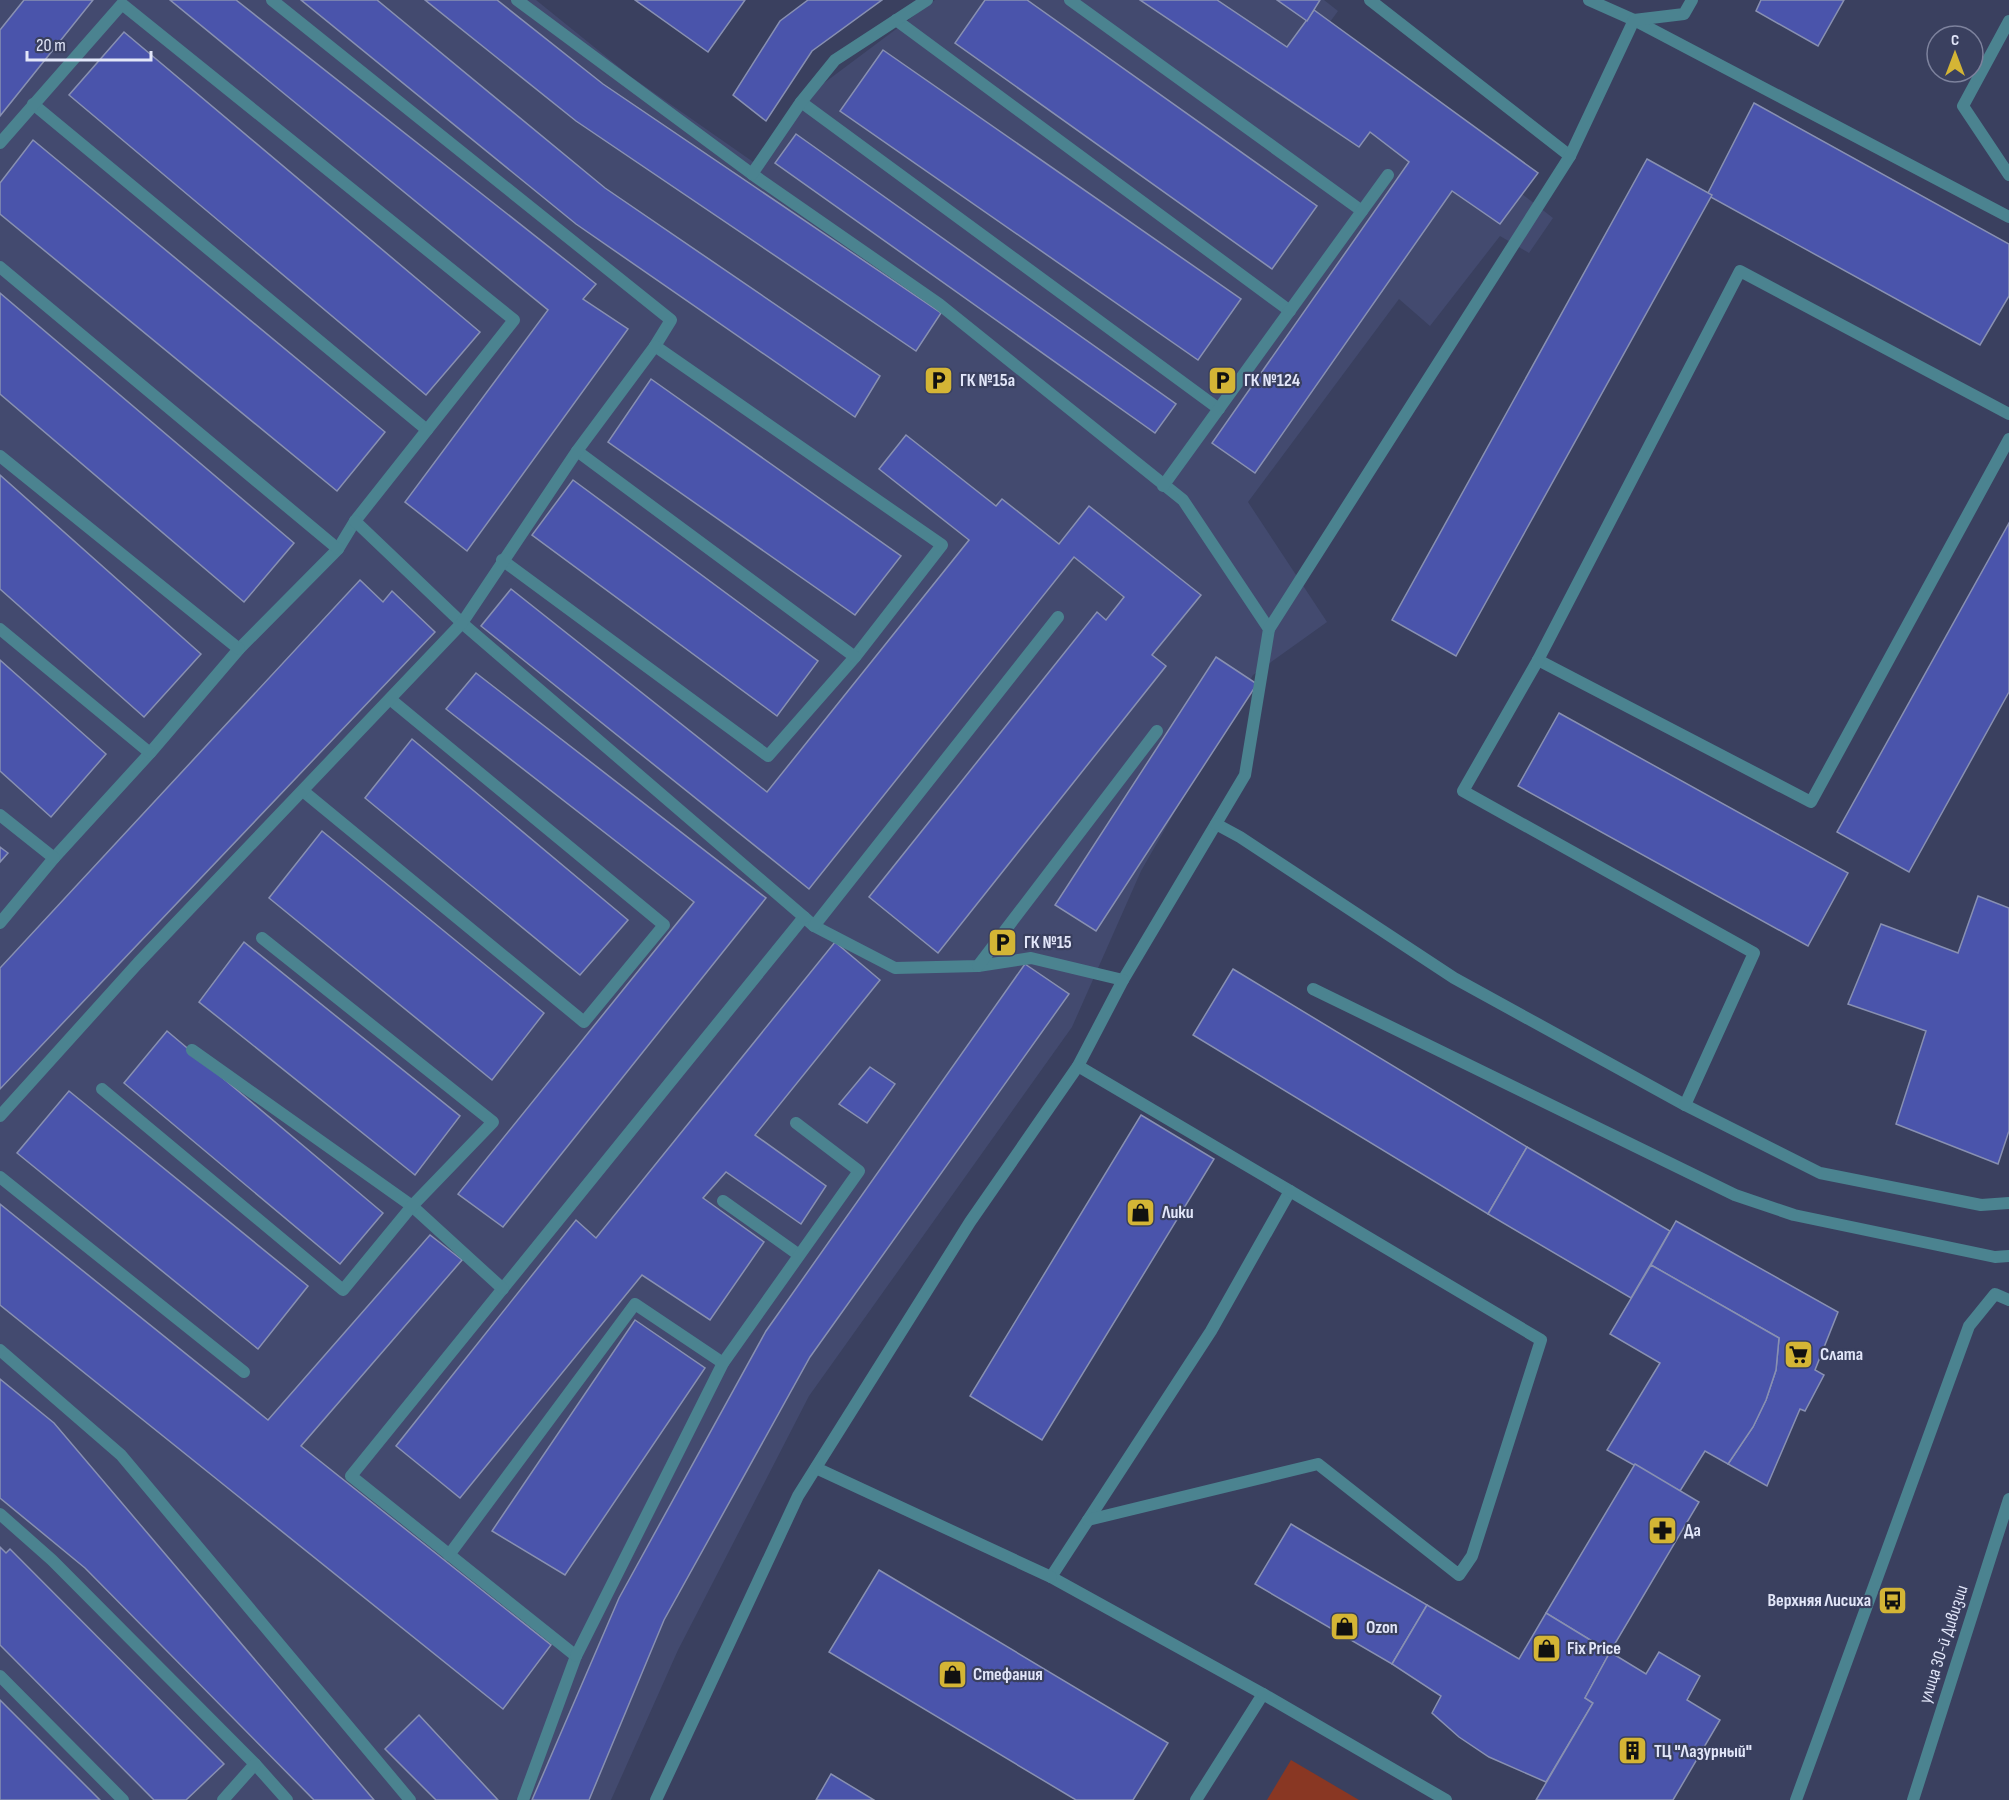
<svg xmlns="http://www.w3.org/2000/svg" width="2009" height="1800" font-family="'Sofia Sans Condensed',sans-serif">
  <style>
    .built { fill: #434a6f }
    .green { fill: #893723 }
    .building { fill: #4a54ab; stroke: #8890b2; stroke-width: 1.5 }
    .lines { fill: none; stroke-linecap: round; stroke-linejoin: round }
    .lane { stroke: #4b8390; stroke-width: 12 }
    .street { stroke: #4b8390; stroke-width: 12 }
    .labels { text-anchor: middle; stroke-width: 4.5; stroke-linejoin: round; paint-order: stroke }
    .poi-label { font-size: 18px; font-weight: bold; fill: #e2e6f9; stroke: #3a405f; text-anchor: start }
    .street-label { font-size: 18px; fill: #e2e6f9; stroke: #3a405f }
  </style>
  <rect width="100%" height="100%" fill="#3a405f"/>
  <!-- built -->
  <path class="built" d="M0 0H536L630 76 759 166 816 89 935 0H1324L1338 11 1319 37 1553 218 1529 253 1500 236 1430 326 1399 299 1248 502 1327 622 1253 675 1141 871 1072 1027 809 1396 678 1650 611 1800H0Z"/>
  <!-- green -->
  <path class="green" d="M1291 1760 1359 1800H1267Z"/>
  <!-- building -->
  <g class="building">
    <path d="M24 0H93L0 116V30Z"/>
    <path d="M170 0H236L596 284 583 299 628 329 467 551 405 502 548 310Z"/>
    <path d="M301 0H377L605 188 880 376 855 417 576 224Z"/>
    <path d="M425 0H497L603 84 941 313 916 351 576 121Z"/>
    <path d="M635 0H745L708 52Z"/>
    <path d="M808 0H882L812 51 766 121 733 95 780 21Z"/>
    <path d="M985 0H1027L1317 206 1272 269 955 43Z"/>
    <path d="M1140 0H1217L1287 47 1314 10 1538 173 1500 224 1452 191 1255 473 1212 443 1409 162 1370 132 1359 147Z"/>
    <path d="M1277 0H1320L1307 21Z"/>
    <path d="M1761 0H1844L1818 46 1756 11Z"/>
    <path d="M124 32 480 332 426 395 69 95Z"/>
    <path d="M883 50 1241 299 1198 360 840 111Z"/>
    <path d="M1754 103 2009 244V296L1980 345 1707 195Z"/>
    <path d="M796 134 1176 404 1155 433 775 163Z"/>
    <path d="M33 140 385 432 337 491 0 214V183Z"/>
    <path d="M1647 159 1712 195 1456 656 1392 620Z"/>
    <path d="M0 293 294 543 244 602 0 394Z"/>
    <path d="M651 379 901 556 855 615 608 442Z"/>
    <path d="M906 435 996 506 1002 499 1059 544 1089 506 1201 595 1152 655 1166 666 938 953 869 897 1097 612 1106 620 1124 597 1074 557 809 889 481 626 511 589 767 792 969 540 879 469Z"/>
    <path d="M0 475 201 654 144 717 0 589Z"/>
    <path d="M573 480 818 661 777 716 532 535Z"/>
    <path d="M2009 523V692L1909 872 1837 832Z"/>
    <path d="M360 580 383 602 392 591 435 632 0 1089V968Z"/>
    <path d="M1216 657 1257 684 1096 931 1055 905Z"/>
    <path d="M0 660 106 754 51 817 0 771Z"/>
    <path d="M476 673 766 898 503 1227 458 1194 694 902 446 709Z"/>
    <path d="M1559 713 1848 873 1808 946 1518 786Z"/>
    <path d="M412 739 628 920 580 975 365 798Z"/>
    <path d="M322 831 544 1013 492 1080 269 898Z"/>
    <path d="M0 847 8 853 0 862Z"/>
    <path d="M1978 896 2009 908V1131L1998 1164 1896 1124 1926 1031 1848 1004 1881 924 1958 953Z"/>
    <path d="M244 942 460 1116 415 1175 199 1002Z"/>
    <path d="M835 942 880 980 755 1135 826 1186 801 1224 726 1172 703 1198 764 1242 710 1320 642 1275 460 1498 396 1446 576 1220 596 1238Z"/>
    <path d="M1025 964 1069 994 810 1357 664 1620 589 1800H532L619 1598 766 1331Z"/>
    <path d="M1233 969 1527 1147 1488 1214 1193 1035Z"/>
    <path d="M167 1031 383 1213 340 1264 124 1083Z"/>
    <path d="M870 1067 895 1084 867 1123 839 1104Z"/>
    <path d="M69 1091 308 1286 258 1349 17 1153Z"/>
    <path d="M1141 1115 1214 1159 1042 1440 970 1396Z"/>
    <path d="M1527 1147 1670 1231 1631 1298 1488 1214Z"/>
    <path d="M0 1204 268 1420 430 1235 462 1260 301 1446 551 1645 503 1709 0 1305Z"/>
    <path d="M1676 1221 1838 1312 1815 1370 1824 1375 1805 1411 1800 1409 1767 1486 1728 1464 1753 1427 1766 1400 1776 1370 1779 1338 1651 1265Z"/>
    <path d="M1651 1265 1779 1338 1776 1370 1766 1400 1753 1427 1728 1464 1705 1451 1680 1491 1607 1450 1660 1363 1610 1334Z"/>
    <path d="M635 1320 705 1368 565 1575 492 1531Z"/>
    <path d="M0 1379 54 1423 374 1800H314L85 1568 0 1498Z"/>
    <path d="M1635 1464 1699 1502 1610 1652 1546 1613Z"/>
    <path d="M1291 1524 1427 1605 1392 1664 1255 1584Z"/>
    <path d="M0 1547 6 1553 10 1549 224 1764 186 1800H154L0 1645Z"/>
    <path d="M879 1570 1168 1743 1133 1800H1076L829 1652Z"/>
    <path d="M1427 1605 1519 1659 1546 1613 1610 1652 1585 1698 1593 1703 1546 1782 1489 1757 1459 1737 1432 1713 1441 1696 1392 1664Z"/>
    <path d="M1610 1652 1646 1674 1659 1652 1700 1676 1687 1700 1720 1720 1673 1800H1536L1593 1703 1585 1698Z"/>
    <path d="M0 1700 100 1800H0Z"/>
    <path d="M419 1715 498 1800H436L385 1749Z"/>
    <path d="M831 1774 874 1800H816Z"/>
  </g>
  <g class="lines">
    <!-- lane -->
    <g class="lane">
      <path d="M272 0 671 320 655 346 942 545 855 657 768 756 502 560"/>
      <path d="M517 0 752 174 939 304 1183 500 1269 629 1245 775 1123 980 1031 958 978 966 895 968 814 926 804 917 351 1476 576 1656 523 1800"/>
      <path d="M1070 0 1362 211"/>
      <path d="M1370 0 1570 156"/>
      <path d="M1589 0 1634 20 2009 217"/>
      <path d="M896 20 1290 311"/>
      <path d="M2009 21 1963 106 2009 175"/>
      <path d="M801 102 1219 409"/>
      <path d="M33 104 427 430"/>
      <path d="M0 143 122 4 514 320 355 521 338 549 239 649 150 753 54 858 0 923"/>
      <path d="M752 174 801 102 835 60 927 0"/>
      <path d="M0 267 338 549"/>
      <path d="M577 451 855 657"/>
      <path d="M0 456 239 649"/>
      <path d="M1163 486 1388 175"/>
      <path d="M355 521 462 623 804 917"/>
      <path d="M0 629 150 753"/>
      <path d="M1269 629 1570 156 1634 20 1684 14 1692 0"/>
      <path d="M1538 660 1811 802 2009 439"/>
      <path d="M303 791 584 1022 664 925 390 699"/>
      <path d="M0 815 54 858"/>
      <path d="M1216 824 1240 837 1454 978 1685 1105 1820 1173 1981 1205 2009 1203"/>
      <path d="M814 926 1058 617"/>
      <path d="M978 966 1157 731"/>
      <path d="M1313 989 1735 1195 1794 1215 1995 1257 2009 1256"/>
      <path d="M192 1050 412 1206 503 1289"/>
      <path d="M1078 1066 1290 1191 1211 1331 1051 1577 1263 1694 1196 1800"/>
      <path d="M102 1089 343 1290 412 1206 493 1122 262 938"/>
      <path d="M1685 1105 1754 953 1463 791 1538 660 1740 271 2009 414"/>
      <path d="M0 1116 138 963 462 623 577 451 655 346"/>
      <path d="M0 1177 244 1372"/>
      <path d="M723 1201 799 1255"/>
      <path d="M0 1350 121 1455 410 1800"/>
      <path d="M816 1468 1051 1577"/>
      <path d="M0 1514 52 1560 255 1764 287 1800"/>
      <path d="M1088 1520 1318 1464 1459 1575 1472 1556 1541 1340 1290 1191"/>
      <path d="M449 1555 635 1304 723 1363"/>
      <path d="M576 1656 723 1363 859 1171 796 1123"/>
      <path d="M0 1676 123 1800"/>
      <path d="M1263 1694 1446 1800"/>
      <path d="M223 1800 255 1764"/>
      <path d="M656 1800 798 1496 970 1222 1078 1066 1123 980"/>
      <path d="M1796 1800 1969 1326 1995 1294 2009 1300"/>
    </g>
    <!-- street -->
    <path class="street" d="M1913 1800 2009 1499"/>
  </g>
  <!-- icons -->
  <defs>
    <symbol id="parking-square" viewBox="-11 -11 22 22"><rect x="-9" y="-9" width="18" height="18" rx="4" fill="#d4b535" stroke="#3a405f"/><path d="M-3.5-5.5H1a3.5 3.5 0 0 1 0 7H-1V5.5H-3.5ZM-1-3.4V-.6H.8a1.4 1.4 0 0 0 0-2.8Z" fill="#111"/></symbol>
    <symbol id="shop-square" viewBox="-11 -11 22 22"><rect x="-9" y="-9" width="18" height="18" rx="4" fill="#d4b535" stroke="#3a405f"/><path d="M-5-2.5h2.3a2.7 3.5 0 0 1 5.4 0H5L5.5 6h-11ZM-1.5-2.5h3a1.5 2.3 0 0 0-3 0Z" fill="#111"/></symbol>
    <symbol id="supermarket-square" viewBox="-11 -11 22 22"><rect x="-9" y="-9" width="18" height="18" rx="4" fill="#d4b535" stroke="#3a405f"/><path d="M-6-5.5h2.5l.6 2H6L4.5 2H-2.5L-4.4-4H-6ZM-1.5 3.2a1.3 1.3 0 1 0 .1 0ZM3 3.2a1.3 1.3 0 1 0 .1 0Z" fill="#111"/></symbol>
    <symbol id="pharmacy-square" viewBox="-11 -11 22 22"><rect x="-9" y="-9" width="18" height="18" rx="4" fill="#d4b535" stroke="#3a405f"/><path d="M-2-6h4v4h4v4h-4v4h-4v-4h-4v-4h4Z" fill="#111"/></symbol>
    <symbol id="bus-square" viewBox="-11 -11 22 22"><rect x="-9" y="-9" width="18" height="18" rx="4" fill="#d4b535" stroke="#3a405f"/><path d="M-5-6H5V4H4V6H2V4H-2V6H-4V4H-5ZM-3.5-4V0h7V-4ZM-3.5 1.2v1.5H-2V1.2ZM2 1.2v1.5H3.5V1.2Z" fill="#111"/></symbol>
    <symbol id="building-square" viewBox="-11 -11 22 22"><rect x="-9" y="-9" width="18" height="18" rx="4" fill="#d4b535" stroke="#3a405f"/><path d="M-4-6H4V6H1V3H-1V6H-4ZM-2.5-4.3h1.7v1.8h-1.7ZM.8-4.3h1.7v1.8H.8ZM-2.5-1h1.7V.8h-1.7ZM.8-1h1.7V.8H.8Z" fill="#111"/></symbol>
  </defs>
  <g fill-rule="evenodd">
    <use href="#parking-square" x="922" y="364" width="33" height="33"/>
    <use href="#parking-square" x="1206" y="364" width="33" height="33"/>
    <use href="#parking-square" x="986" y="926" width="33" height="33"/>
    <use href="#shop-square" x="1124" y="1196" width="33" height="33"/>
    <use href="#supermarket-square" x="1782" y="1338" width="33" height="33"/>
    <use href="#pharmacy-square" x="1646" y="1514" width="33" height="33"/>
    <use href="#bus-square" x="1876" y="1584" width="33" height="33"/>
    <use href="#shop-square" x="1328" y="1610" width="33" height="33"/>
    <use href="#shop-square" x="1530" y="1632" width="33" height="33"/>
    <use href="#shop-square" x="936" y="1658" width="33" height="33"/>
    <use href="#building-square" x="1616" y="1734" width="33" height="33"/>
  </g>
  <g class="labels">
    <!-- poi labels -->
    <g class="poi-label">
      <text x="960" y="386">ГК №15а</text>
      <text x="1244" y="386">ГК №124</text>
      <text x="1024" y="948">ГК №15</text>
      <text x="1162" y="1218">Лики</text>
      <text x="1820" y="1360">Слата</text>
      <text x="1684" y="1536">Да</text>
      <text x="1871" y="1606" text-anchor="end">Верхняя Лисиха</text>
      <text x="1366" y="1633">Ozon</text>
      <text x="1567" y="1654">Fix Price</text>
      <text x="973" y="1680">Стефания</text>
      <text x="1654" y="1757">ТЦ "Лазурный"</text>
    </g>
    <!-- street labels -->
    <g class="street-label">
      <text transform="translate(1943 1644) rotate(-72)" y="6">улица 30-й Дивизии</text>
    </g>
  </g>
  <!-- north arrow -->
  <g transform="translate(1955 54)"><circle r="28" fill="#3a405f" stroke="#7d829d" stroke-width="1.5"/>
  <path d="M0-4.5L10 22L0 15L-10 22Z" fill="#d4b535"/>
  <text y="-9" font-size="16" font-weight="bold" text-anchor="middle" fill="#e2e6f9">С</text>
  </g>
  <!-- scale -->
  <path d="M27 51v9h124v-9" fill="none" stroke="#e2e6f9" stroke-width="3"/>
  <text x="36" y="51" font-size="18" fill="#e2e6f9" stroke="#3a405f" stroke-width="4.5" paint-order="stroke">20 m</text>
</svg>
